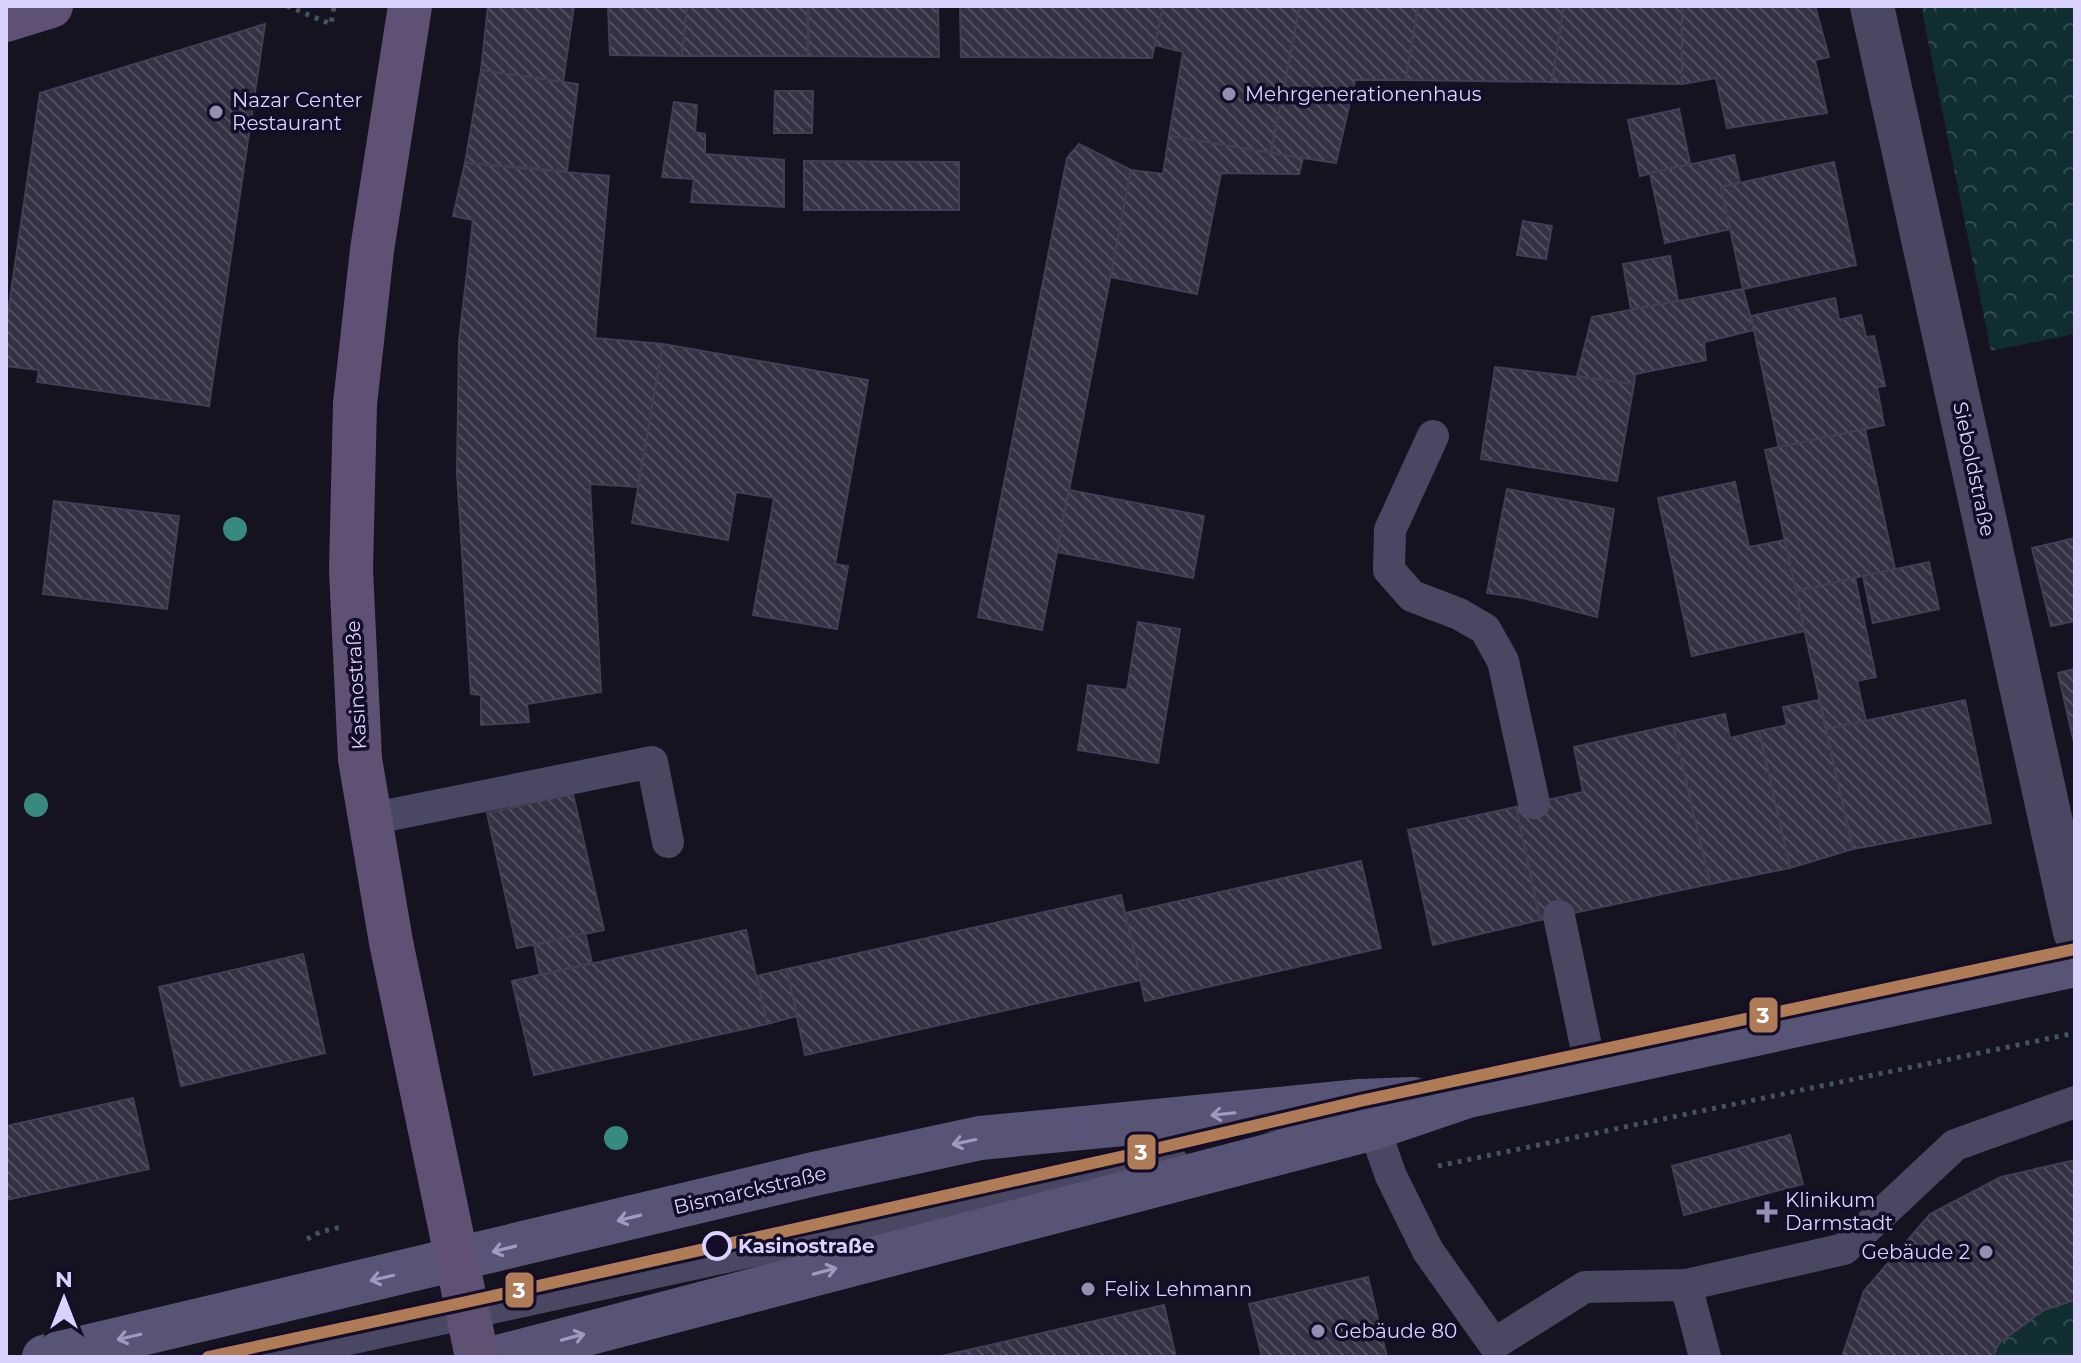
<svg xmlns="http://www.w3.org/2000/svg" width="2081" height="1363" font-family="Montserrat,sans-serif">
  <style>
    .forest { fill: url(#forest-crowns) }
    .building { fill: url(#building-back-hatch); stroke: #433d56; stroke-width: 2 }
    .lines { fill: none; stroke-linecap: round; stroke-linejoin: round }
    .path { stroke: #445262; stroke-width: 5; stroke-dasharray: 4 6; stroke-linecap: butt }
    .lane { stroke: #494762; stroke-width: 32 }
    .street { stroke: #494762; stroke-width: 44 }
    .secondary { stroke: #575475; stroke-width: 44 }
    .primary { stroke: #5f5173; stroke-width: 44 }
    .tram-1-casing { stroke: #130d27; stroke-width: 18 }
    .tram-1 { stroke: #b07c57; stroke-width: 12 }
    .tree { fill: #38897f }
    .oneway { stroke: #9f9ac1 }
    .poi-dot { fill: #9590b1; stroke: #130d27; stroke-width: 3 }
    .stop-dot { fill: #130d27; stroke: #dad3ff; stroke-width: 4 }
    .labels { text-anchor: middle; stroke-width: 7; stroke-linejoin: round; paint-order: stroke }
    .poi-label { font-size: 20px; fill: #dad3ff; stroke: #130d27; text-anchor: start }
    .street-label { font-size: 20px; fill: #dad3ff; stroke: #130d27 }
    .stop-label { font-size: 20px; font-weight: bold; fill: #dad3ff; stroke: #130d27; text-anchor: start }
    .line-badge { stroke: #130d27; stroke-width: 3 }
    .badge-label { font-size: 22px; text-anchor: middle; font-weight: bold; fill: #fff }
  </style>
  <defs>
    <pattern id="forest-crowns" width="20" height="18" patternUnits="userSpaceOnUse" patternTransform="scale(2)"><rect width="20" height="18" fill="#102d30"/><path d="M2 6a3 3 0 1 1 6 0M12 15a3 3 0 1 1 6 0" fill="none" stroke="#324b4f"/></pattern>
    <pattern id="building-back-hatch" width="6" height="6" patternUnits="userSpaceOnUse" patternTransform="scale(2)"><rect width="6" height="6" fill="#343143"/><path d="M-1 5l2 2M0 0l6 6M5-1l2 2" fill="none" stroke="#514e5f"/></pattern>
  </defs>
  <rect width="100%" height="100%" fill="#161321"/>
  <!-- forest -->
  <g class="forest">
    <path d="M1921 6H2075V334L1991 351Z"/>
    <path d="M2075 1300V1357H1993L1999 1343 2044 1310Z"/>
  </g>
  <!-- building -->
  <g class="building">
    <path d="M488 6H574L563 82 481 70Z"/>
    <path d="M608 6H687L682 56 610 55Z"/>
    <path d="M687 6H808V56H682Z"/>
    <path d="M808 6H938L939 57 808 56Z"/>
    <path d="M960 6H1163L1152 58 961 57Z"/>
    <path d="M1163 6H1300L1271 153 1169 136 1183 52 1155 45Z"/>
    <path d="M1300 6H1418L1406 80H1355L1336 163 1271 153Z"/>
    <path d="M1418 6H1564L1552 82 1406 80Z"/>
    <path d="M1564 6H1682V84L1552 82Z"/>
    <path d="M1682 6H1815L1829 57 1815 60 1827 113 1727 128 1716 78 1682 84Z"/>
    <path d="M265 24 209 406 37 382 39 370 6 366V326L40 93Z"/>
    <path d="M481 70 578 84 567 171 465 163Z"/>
    <path d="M775 91H813L812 133H774Z"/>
    <path d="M674 102 697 105 695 132 705 134V154L784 160V207L691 202 694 179 662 177Z"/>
    <path d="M1679 109 1690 164 1640 176 1628 120Z"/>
    <path d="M1169 136 1303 158 1299 174 1221 173 1197 294 1110 277 1131 170 1163 174Z"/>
    <path d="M1079 144 1131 170 1042 630 978 617 1067 158Z"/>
    <path d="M1734 155 1740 183 1721 187 1731 229 1665 243 1650 173Z"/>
    <path d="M804 161 959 162V210H804Z"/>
    <path d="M1834 162 1856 265 1743 289 1721 187Z"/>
    <path d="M465 163 609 176 595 338 663 344 638 487 590 484 601 692 527 704 529 722 481 725V695L471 694 457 473 459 341 473 220 453 216Z"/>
    <path d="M1523 221 1552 226 1546 259 1517 255Z"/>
    <path d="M1670 256 1678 301 1631 309 1623 264Z"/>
    <path d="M1743 289 1754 330 1704 342 1706 360 1635 374 1634 384 1577 376 1592 317Z"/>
    <path d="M1835 298 1839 320 1861 315 1866 337 1874 336 1885 386 1877 387 1884 425 1779 448 1751 316Z"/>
    <path d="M663 344 868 380 835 564 848 566 837 629 753 615 774 498 736 492 728 540 632 523Z"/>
    <path d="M1495 367 1634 384 1617 481 1481 459Z"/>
    <path d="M1865 429 1895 569 1796 591 1765 450Z"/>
    <path d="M1735 482 1749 547 1785 540 1805 631 1692 656 1658 498Z"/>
    <path d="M1507 489 1614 509 1597 617 1523 598 1487 593Z"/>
    <path d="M1069 490 1204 516 1193 578 1057 552Z"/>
    <path d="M54 501 179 516 167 609 43 594Z"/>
    <path d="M2075 538V621L2051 626 2032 548Z"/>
    <path d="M1929 562 1939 609 1873 623 1863 576Z"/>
    <path d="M1855 578 1876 677 1857 681 1866 721 1826 729 1796 591Z"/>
    <path d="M1138 622 1180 629 1158 763 1078 750 1088 685 1127 690Z"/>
    <path d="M2075 669V747L2058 673Z"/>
    <path d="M1819 700 1853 849 1790 868 1759 731 1787 725 1783 707Z"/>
    <path d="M1965 700 1991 823 1853 849 1826 729Z"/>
    <path d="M1725 714 1730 738 1759 731 1790 868 1710 884 1673 725Z"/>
    <path d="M1673 725 1710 884 1540 920 1516 807 1583 792 1574 747Z"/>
    <path d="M573 794 604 930 517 948 487 813Z"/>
    <path d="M1516 807 1540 920 1433 945 1408 830Z"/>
    <path d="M1361 861 1381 948 1145 1001 1125 913Z"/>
    <path d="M1121 895 1141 980 805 1055 787 969Z"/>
    <path d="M746 930 767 1024 534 1075 512 981Z"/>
    <path d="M585 933 592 963 540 975 534 945Z"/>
    <path d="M303 954 325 1053 181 1086 159 987Z"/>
    <path d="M787 969 797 1016 767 1024 757 976Z"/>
    <path d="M133 1098 149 1169 6 1200V1126Z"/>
    <path d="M1790 1135 1803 1184 1684 1215 1672 1166Z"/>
    <path d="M2075 1160V1300L2044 1310 1999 1343 1993 1357H1842L1864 1291 1930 1214 2001 1177Z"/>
    <path d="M1368 1277 1387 1357H1262L1249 1304Z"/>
    <path d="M1164 1305 1176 1357H1002L999 1343Z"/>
    <path d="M999 1343 1002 1357H937Z"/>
  </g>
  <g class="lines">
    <!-- path -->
    <g class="path">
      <path d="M287 6 331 24 334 6"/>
      <path d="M1438 1166 2075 1033"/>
      <path d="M307 1239 320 1232 340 1227"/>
    </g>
    <!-- lane -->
    <g class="lane">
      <path d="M1433 436 1390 530 1389 570 1412 596 1459 614 1485 629 1503 661 1534 803"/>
      <path d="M370 819 652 762 668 842"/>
      <path d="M1559 916 1591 1070"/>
      <path d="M1374 1128 1391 1176 1428 1251 1494 1344 1585 1287 1686 1285 1844 1249 1955 1145 2075 1102"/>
      <path d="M1686 1285 1705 1357"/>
      <path d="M266 1357 1171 1160"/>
    </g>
    <!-- street -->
    <path class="street" d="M1872 6 2075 932"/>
    <!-- secondary -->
    <g class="secondary">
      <path d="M44 1357 814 1174 980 1138 1360 1101 1413 1099"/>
      <path d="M498 1357 1374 1128 1468 1096 2075 965"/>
    </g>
    <!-- primary -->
    <g class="primary">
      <path d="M410 6 372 250 355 404 351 570 360 759 391 942 477 1357"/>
      <path d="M6 20 51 6"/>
    </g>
    <defs>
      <path id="tram-1" d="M208 1357 466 1302 1129 1155 1360 1101 2075 949"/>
    </defs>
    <!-- tram-1 casing -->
    <use href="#tram-1" class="tram-1-casing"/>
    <!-- tram-1 -->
    <use href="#tram-1" class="tram-1"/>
  </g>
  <!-- trees -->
  <g class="tree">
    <circle cx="235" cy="529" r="12"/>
    <circle cx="36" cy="805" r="12"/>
    <circle cx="616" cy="1138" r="12"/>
  </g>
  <!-- one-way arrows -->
  <defs><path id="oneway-shaft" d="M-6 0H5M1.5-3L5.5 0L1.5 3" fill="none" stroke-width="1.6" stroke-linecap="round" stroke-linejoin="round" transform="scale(2)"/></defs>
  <g class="oneway">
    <use href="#oneway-shaft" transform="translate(1223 1114) rotate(174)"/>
    <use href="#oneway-shaft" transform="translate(964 1142) rotate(168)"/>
    <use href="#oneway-shaft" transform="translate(629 1218) rotate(166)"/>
    <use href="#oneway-shaft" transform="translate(504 1249) rotate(166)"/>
    <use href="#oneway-shaft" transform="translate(825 1271) rotate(-15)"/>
    <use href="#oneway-shaft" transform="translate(382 1278) rotate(167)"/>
    <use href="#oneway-shaft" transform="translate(129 1337) rotate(167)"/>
    <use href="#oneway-shaft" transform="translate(573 1337) rotate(-15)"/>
  </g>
  <!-- markers -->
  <g class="poi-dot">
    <circle cx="1229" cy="94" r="8"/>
    <circle cx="216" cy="112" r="8"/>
    <path d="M1763 1200h8v8h8v8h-8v8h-8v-8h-8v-8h8z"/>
    <circle cx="1986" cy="1252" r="8"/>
    <circle cx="1088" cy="1289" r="8"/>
    <circle cx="1318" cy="1331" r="8"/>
  </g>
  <circle class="stop-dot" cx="717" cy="1246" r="13"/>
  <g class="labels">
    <!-- poi labels -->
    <g class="poi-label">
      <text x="1245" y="101">Mehrgenerationenhaus</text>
      <text x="232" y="107">Nazar Center<tspan x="232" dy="23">Restaurant</tspan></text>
      <text x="1785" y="1207">Klinikum<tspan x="1785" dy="23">Darmstadt</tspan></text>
      <text x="1970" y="1259" text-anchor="end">Gebäude 2</text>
      <text x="1104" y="1296">Felix Lehmann</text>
      <text x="1334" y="1338">Gebäude 80</text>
    </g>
    <!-- street labels -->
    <g class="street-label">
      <text transform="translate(1974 469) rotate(78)" y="7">Sieboldstraße</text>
      <text transform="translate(356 685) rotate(-93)" y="7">Kasinostraße</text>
      <text transform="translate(750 1190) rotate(-13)" y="7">Bismarckstraße</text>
    </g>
    <!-- stop labels -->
    <g class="stop-label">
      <text x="738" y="1253">Kasinostraße</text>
    </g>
  </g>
  <g class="line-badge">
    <rect x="1748" y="996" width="31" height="38" rx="8" fill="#b07c57"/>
    <rect x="1126" y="1133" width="31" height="38" rx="8" fill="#b07c57"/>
    <rect x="504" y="1271" width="31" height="38" rx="8" fill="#b07c57"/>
  </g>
  <g class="badge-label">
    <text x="1763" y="1023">3</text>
    <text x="1141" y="1160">3</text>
    <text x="519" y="1298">3</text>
  </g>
  <!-- border -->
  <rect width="2081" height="1363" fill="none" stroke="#dad3ff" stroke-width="16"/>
  <!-- north arrow -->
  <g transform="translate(64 1299)" stroke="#130d27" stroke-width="6" paint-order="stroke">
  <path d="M0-6L14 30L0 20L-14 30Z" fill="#dad3ff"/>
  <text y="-12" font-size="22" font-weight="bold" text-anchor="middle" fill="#dad3ff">N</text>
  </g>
</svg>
